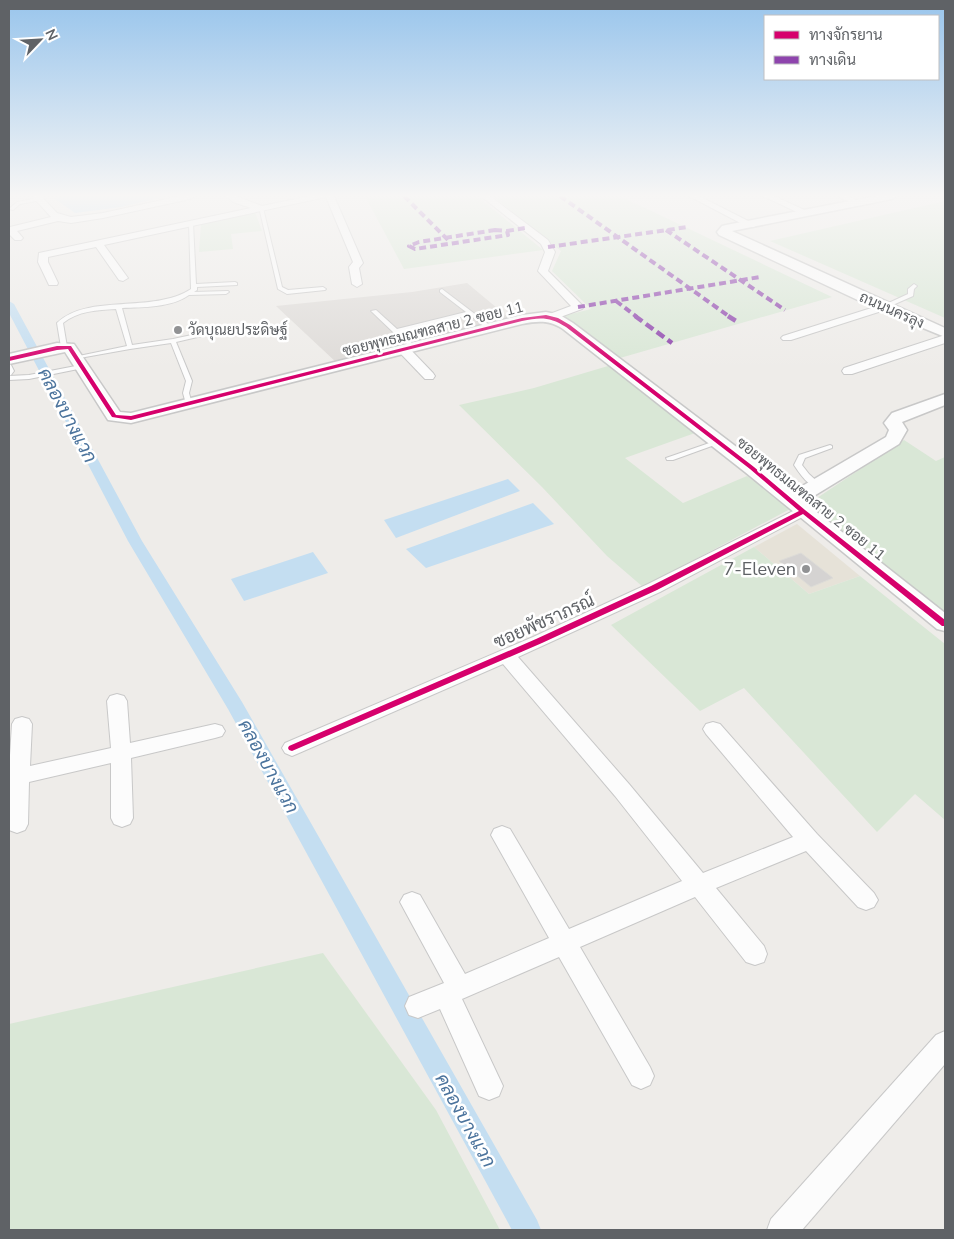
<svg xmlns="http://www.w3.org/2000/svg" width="954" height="1239" font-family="'Nunito Sans',Sarabun,sans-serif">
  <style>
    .commercial { fill: #e6e2d8 }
    .education { fill: #dedbd8 }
    .green { fill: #d9e7d6 }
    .water { fill: #c4def1 }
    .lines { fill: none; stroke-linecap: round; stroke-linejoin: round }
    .canal { fill: #c4def1; fill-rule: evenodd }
    .building { fill: #d5d3d2; stroke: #dddcd8 }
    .service-casing { stroke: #c8c8c8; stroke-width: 2 }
    .minor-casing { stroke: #c8c8c8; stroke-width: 2 }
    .tertiary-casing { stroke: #c8c8c8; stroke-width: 3 }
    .service { fill: #fcfcfc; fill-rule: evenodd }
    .minor { fill: #fcfcfc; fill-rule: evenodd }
    .tertiary { fill: #fcfcfc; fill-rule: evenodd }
    .quiet-far1 { stroke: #8e44ad; stroke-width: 4; stroke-dasharray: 7 4; stroke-linecap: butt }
    .quiet { stroke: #8e44ad; stroke-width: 4.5; stroke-dasharray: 9 4.5; stroke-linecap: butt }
    .cycleway-casing { stroke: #fff; stroke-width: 3 }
    .cycleway { fill: #d6006c; fill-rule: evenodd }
    .poi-dot { fill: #919294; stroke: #fff; stroke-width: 2 }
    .labels { text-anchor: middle; stroke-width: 5; stroke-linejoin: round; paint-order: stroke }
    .far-street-label { font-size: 15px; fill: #5f6266; stroke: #fff }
    .far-poi-label { font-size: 15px; fill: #5f6266; stroke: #fff; text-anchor: start }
    .poi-label { font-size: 18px; fill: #5f6266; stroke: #fff; text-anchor: end }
    .street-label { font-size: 18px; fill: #5f6266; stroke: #fff }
    .water-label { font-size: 19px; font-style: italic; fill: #4c749d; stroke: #fff }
  </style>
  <rect width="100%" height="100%" fill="#eeece9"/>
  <!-- commercial -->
  <path class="commercial" d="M797 524 860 576 809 594 754 547Z"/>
  <!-- education -->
  <path class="education" d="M467 283 509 318 337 363 276 306 412 292Z"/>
  <!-- green -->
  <g class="green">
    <path d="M365 196H477L543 250 404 269Z"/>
    <path d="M493 196H620L832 297 620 358 563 316 591 309 552 271 561 251Z"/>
    <path d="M945 201V318L770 241Z"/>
    <path d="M255 212 262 231 231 234 233 249 199 252 201 224Z"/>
    <path d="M608 366 695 433 625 458 683 503 747 476 792 508 643 587 607 556 542 487 459 405 534 388Z"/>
    <path d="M904 440 936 461 945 457V613L808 504Z"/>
    <path d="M754 547 809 594 860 576 945 644V820L915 794 877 832 744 688 700 711 611 625Z"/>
    <path d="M323 953 436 1110 500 1230H9V1024Z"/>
  </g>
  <!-- water -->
  <g class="water">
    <path d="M62 196H168L121 207 75 213 54 198Z"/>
    <path d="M508 479 520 491 396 538 384 520Z"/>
    <path d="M533 503 554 524 426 568 406 549Z"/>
    <path d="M313 552 328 573 244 601 231 579Z"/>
  </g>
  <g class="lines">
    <!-- canal -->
    <path class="canal" d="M9 301 14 304 142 541 242 702 537 1220 541 1230H512L228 709 128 541 9 313Z"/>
  </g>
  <!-- building -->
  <path class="building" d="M801 553 833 578 811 587 779 561Z"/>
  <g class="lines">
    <defs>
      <g id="service">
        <path d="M39 198 41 200 20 204 13 210 9 209 17 202Z"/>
        <path d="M259 207 263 208 282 287 288 290 323 287 326 289 325 290 287 294 278 289Z"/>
        <path d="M191 222 193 223 196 284 235 282 237 283V285L197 287V290L194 292 228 291 229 292 226 294 189 295C171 308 143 307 122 308L132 345 173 339 229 327 232 329 176 342 192 381 189 393 192 404 189 406 186 404 183 393 186 381 171 343 130 349 74 359V357L127 346 116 309C97 310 78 311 63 323L67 347 64 349 61 347 57 323C88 293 153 314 191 289L189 223Z"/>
        <path d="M914 284 917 286 914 289 913 296 886 308H882V306L908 294V289Z"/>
        <path d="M442 289 492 327V329H488L470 315 400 332 416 347V349L414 350 393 332 371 311 376 310 397 329 466 312 440 292V290Z"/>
        <path d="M9 364 11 365 14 371 11 375 9 376Z"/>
        <path d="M81 365 83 366V368L29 379 9 380V376L29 375Z"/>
        <path d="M718 440 721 442 720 443 673 460H667L666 458Z"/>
        <path d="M830 445 832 446V448L805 458 802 465 809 474 822 486 821 488C809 488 800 474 794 465L799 455Z"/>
      </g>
      <g id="minor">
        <path d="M32 196H41L57 213 71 217 103 213 180 196H194L190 199 103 218 71 223 58 221 17 231 23 238 21 240H15L9 234 10 227 51 217Z"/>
        <path d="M226 196H236L262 206 310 196H334L363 263 359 268 362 284 357 287 352 284 349 267 353 262 326 197 104 245 128 278 123 281 119 280 96 247 48 257V262L58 283 57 285H49L38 262 39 253 251 208 233 202Z"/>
        <path d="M481 196H490L548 240 555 252 548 271 584 307 582 309 555 319H547L545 317 547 315 571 306 538 271 545 252 541 244Z"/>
        <path d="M689 196H699L756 225 754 227H748Z"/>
        <path d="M763 196H774L811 213 806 216 803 215Z"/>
        <path d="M837 196H848L863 203 862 205H856Z"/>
        <path d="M884 304 890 307 888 309 791 340H783L781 338 783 336Z"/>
        <path d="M945 335V343L852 374H844L842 371 844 368Z"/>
        <path d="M404 346 408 347 433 373 435 376 433 379H425L400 353 398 350Z"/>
        <path d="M803 506 808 508 811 511 808 514 660 592 518 657 629 784 703 873 793 837 706 734 703 729 706 724 713 722 720 724 817 834 874 893 878 900 874 907 866 910 858 907 806 851 716 888 764 946 767 954 764 962 755 965 746 962 695 897 580 947 650 1067 654 1076 650 1085 641 1089 632 1085 559 957 462 999 503 1086 499 1096 489 1100 479 1096 440 1009 418 1018 409 1015 405 1006 409 997 444 983 400 902 404 895 412 892 420 895 465 974 549 938 491 835 494 829 502 826 510 829 569 929 682 881 615 796 503 664 299 753 292 756 285 753 282 748 285 743 533 637 648 584Z"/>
        <path d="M117 694 124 696 127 701 130 743 215 724 222 726 225 731 222 736 215 738 131 758 133 818 130 824 122 827 114 824 111 818V763L29 782 28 824 25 830 17 833 9 830V771L12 724 15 719 22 717 29 719 32 724 30 766 111 748 107 701 110 696Z"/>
        <path d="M945 1031V1064L802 1230H767L771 1219 936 1035Z"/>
      </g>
      <g id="tertiary">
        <path d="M876 196H898L892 199 732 231 945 328V337L879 310 719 235 717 232 722 226 726 225Z"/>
        <path d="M546 312 560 315 573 323 759 464 792 492 886 437 889 430 884 423 892 413 945 394V405L902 422 907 430 899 444 804 502 945 613V631L937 629 745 472 563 329C549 320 538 321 522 324L131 423 108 420 65 352 9 364V354L57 343 74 344 120 412 131 413 522 315Z"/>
      </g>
    </defs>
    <!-- service casing -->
    <use href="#service" class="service-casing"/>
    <!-- minor casing -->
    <use href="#minor" class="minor-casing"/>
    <!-- tertiary casing -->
    <use href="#tertiary" class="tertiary-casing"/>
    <!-- service -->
    <use href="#service" class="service"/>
    <!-- minor -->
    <use href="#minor" class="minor"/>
    <!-- tertiary -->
    <use href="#tertiary" class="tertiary"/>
    <!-- quiet-far1 -->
    <g class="quiet-far1">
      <path d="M404 196 448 240"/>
      <path d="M560 196 730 317"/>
      <path d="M495 230 507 231 508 235 415 249 409 246 419 242Z"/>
      <path d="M666 230 785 310"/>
      <path d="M507 231 525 228"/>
      <path d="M548 247 688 227"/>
      <path d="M616 301 637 317"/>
      <path d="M578 307 760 277"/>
    </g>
    <!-- quiet -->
    <g class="quiet">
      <path d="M635 316 672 343"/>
      <path d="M728 316 736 321"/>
    </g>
    <defs>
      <path id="cycleway" d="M546 315 558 318 570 325 754 467 805 510 945 620V626H942L803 514 657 590 542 643 292 751 289 750 288 748 289 746 536 639 651 586 799 511 750 469 566 327C550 317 541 317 522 321L131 420 112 417 68 349 57 350 9 361V357L57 346H71L116 415 131 416 522 318Z"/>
    </defs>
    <!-- cycleway casing -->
    <use href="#cycleway" class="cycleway-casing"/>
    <!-- cycleway -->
    <use href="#cycleway" class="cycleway"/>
  </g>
  <!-- sky -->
  <linearGradient id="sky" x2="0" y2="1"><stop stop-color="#99c5ec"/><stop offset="0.53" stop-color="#f7f6f5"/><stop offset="1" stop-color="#f7f6f5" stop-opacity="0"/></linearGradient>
  <rect width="954" height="369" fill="url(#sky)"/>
  <!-- markers -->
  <g class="poi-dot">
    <circle cx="178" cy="330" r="5"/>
    <circle cx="806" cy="569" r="5"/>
  </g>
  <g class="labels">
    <!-- far-street labels -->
    <g class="far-street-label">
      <text transform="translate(892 310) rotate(24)" y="5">ถนนนครลุง</text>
      <text transform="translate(433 329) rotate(-14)" y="5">ซอยพุทธมณฑลสาย 2 ซอย 11</text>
      <text transform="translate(811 499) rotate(39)" y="5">ซอยพุทธมณฑลสาย 2 ซอย 11</text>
    </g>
    <!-- far-poi labels -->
    <g class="far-poi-label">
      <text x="188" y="335">วัดบุณยประดิษฐ์</text>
    </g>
    <!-- poi labels -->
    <g class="poi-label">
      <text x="796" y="575">7-Eleven</text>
    </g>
    <!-- street labels -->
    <g class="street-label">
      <text transform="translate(544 621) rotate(-24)" y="6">ซอยพัชราภรณ์</text>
    </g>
    <!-- water labels -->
    <g class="water-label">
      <text transform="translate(68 415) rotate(62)" y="7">คลองบางแวก</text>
      <text transform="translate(269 766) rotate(61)" y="7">คลองบางแวก</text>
      <text transform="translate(466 1120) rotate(61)" y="7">คลองบางแวก</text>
    </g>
  </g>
  <!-- border -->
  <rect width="954" height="1239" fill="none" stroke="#5f6266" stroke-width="20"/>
  <!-- legend -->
  <rect x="764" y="15" width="175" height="65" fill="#ffffff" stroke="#bfc0c2"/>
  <rect x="774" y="31" width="25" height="8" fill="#d6006c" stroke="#bfc0c2"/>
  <text x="809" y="40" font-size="15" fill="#5f6266">ทางจักรยาน</text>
  <rect x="774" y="56" width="25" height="8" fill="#8e44ad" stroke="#bfc0c2"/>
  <text x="809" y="65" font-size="15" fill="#5f6266">ทางเดิน</text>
  <!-- north arrow -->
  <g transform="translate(40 40) rotate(65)" stroke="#ffffff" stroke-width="4" paint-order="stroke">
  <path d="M0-4L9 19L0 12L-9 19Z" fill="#5f6266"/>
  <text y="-8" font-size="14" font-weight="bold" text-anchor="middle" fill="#5f6266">N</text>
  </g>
</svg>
